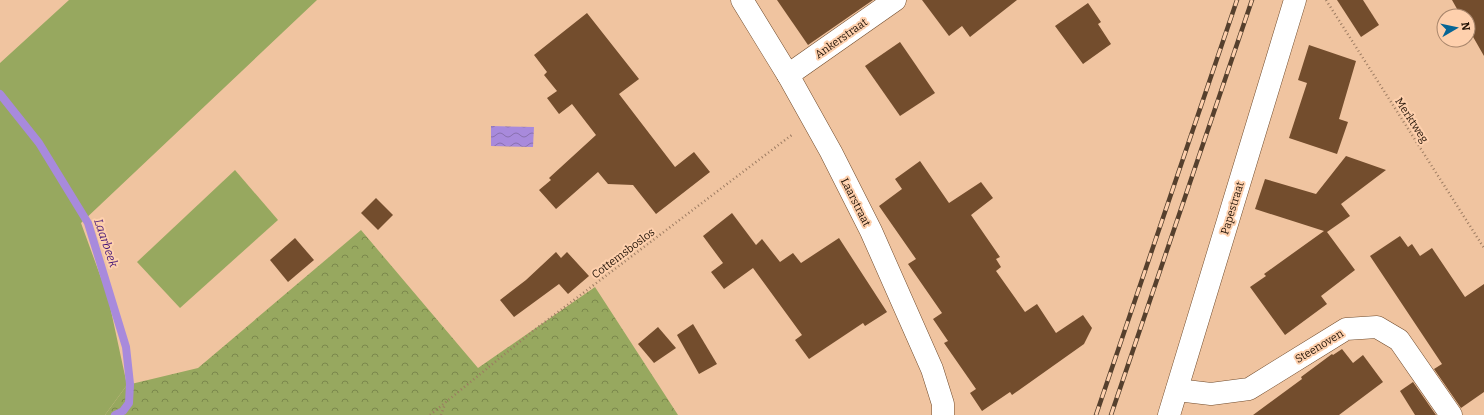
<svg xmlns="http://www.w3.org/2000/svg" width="1484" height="415" font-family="Bitter,serif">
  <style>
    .green { fill: #97a85f }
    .forest { fill: url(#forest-crowns) }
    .water { fill: url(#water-waves) }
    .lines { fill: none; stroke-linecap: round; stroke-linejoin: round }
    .stream { stroke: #a88adc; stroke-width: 8 }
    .building { fill: #734d2d }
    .street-casing { stroke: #704a2a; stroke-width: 23 }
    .path { stroke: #9c7b61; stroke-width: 2.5; stroke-dasharray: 1 3; stroke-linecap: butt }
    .street { stroke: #fff; stroke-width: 22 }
    .rail-casing { stroke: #56402d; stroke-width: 4.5 }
    .rail { stroke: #fed0ad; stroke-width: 3; stroke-dasharray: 9; stroke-linecap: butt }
    .labels { text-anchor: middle; stroke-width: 4; stroke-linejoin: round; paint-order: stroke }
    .street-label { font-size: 11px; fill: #251508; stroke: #fed0ad }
    .water-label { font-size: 12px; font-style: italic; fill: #451677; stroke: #fed0ad }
  </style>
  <defs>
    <pattern id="forest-crowns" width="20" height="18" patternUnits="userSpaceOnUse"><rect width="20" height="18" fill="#97a85f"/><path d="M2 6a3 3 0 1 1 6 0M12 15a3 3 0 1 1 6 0" fill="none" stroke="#7b884c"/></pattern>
    <pattern id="water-waves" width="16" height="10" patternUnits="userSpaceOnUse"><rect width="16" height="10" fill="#a88adc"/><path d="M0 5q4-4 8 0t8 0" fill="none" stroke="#8970b0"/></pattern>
  </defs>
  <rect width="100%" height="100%" fill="#f0c4a0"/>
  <!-- green -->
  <g class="green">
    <path d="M69 0H317L81 223 108 297 127 385 105 415H0V63Z"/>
    <path d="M235 170 278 220 180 308 137 262Z"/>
  </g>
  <!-- forest -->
  <path class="forest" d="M361 230 478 368 595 287 678 415H105L127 385 198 368Z"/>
  <!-- water -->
  <path class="water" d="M491 126 534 127 533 147 491 146Z"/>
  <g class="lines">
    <!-- stream -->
    <path class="stream" d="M0 94 39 143 88 223 126 347 130 384 129 403 123 411 115 415"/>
  </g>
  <!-- building -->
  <g class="building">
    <path d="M777 0H873L808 45Z"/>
    <path d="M922 0H1017L970 37 962 26 949 36Z"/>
    <path d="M1337 0H1363L1379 25 1361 37Z"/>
    <path d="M1452 0H1484V56L1468 28V16H1461Z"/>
    <path d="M1088 3 1101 22 1098 24 1111 44 1083 64 1055 26Z"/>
    <path d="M587 13 639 79 619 94 675 167 694 152 710 172 656 214 633 185 608 184 598 172 556 209 539 190 551 180 549 178 596 135 572 104 559 114 547 98 557 91 544 75 547 72 534 55Z"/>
    <path d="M900 42 935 93 900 116 865 66Z"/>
    <path d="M1309 45 1356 61 1339 119 1348 122 1337 154 1289 138 1307 83 1298 80Z"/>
    <path d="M1346 156 1386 170 1341 204 1350 216 1327 232 1355 270 1321 296 1327 304 1285 335 1250 287 1266 276 1264 274 1324 231 1255 209 1265 179 1316 194Z"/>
    <path d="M920 161 949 203 981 182 993 198 971 215 1000 257 996 259 1001 267 996 271 1025 312 1037 304 1056 333 1083 315 1092 328 1084 344 1012 395 1010 392 982 411 970 393 976 389 944 343 948 341 933 319 942 313 908 264 916 259 879 206 902 189 895 179Z"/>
    <path d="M376 198 393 215 378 230 361 213Z"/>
    <path d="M732 213 756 245 762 239 780 262 793 253 801 263 839 238 887 312 865 326 863 323 809 359 795 340 802 335 753 268 724 289 711 272 723 263 703 236Z"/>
    <path d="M1400 236 1408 247 1412 244 1420 256 1432 248 1465 297 1484 284V392L1461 408 1434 369 1442 364 1370 256Z"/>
    <path d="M295 238 314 260 288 282 270 260Z"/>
    <path d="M556 252 561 258 567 252 589 276 568 294 559 284 514 317 500 300 526 280Z"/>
    <path d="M693 324 717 364 699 374 677 335Z"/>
    <path d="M658 327 676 348 654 363 638 344Z"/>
    <path d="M1342 349 1353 363 1363 355 1383 382 1339 415H1253L1302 379 1301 377 1332 354 1333 355Z"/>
    <path d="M1413 382 1436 415H1415L1400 391Z"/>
  </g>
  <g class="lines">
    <defs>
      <g id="street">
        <path d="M742 0 788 75 831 152 871 231 932 369 943 404V415"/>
        <path d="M788 75 895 0"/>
        <path d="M1177 390 1211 394 1249 389 1346 329 1377 327 1399 340 1451 415"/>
        <path d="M1169 415 1295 0"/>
      </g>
    </defs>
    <!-- street casing -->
    <use href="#street" class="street-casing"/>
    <!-- path -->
    <g class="path">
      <path d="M1326 0 1484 248"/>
      <path d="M430 415 533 331 793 134"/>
      <path d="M441 415 445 404"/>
    </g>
    <!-- street -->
    <use href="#street" class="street"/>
    <defs>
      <g id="rail">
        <path d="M1096 415 1237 0"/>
        <path d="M1111 415 1252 0"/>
      </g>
    </defs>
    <!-- rail casing -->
    <use href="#rail" class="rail-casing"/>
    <!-- rail -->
    <use href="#rail" class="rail"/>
  </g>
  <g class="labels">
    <!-- street labels -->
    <g class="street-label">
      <text transform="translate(841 38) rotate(-35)" y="4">Ankerstraat</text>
      <text transform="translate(1412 120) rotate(57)" y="4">Merktweg</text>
      <text transform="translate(856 202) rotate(63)" y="4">Laarstraat</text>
      <text transform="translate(1232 208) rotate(-73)" y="4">Papestraat</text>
      <text transform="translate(623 253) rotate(-37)" y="4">Cottemsboslos</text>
      <text transform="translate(1319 346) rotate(-31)" y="4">Steenoven</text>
    </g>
    <!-- water labels -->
    <g class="water-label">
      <text transform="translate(106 243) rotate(71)" y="4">Laarbeek</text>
    </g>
  </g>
  <!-- north arrow -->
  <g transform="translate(1456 28) rotate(81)"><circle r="19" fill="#fed0ad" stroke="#a7856b"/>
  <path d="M0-3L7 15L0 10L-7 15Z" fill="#076595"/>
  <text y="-6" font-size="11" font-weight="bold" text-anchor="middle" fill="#251508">N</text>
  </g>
</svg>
